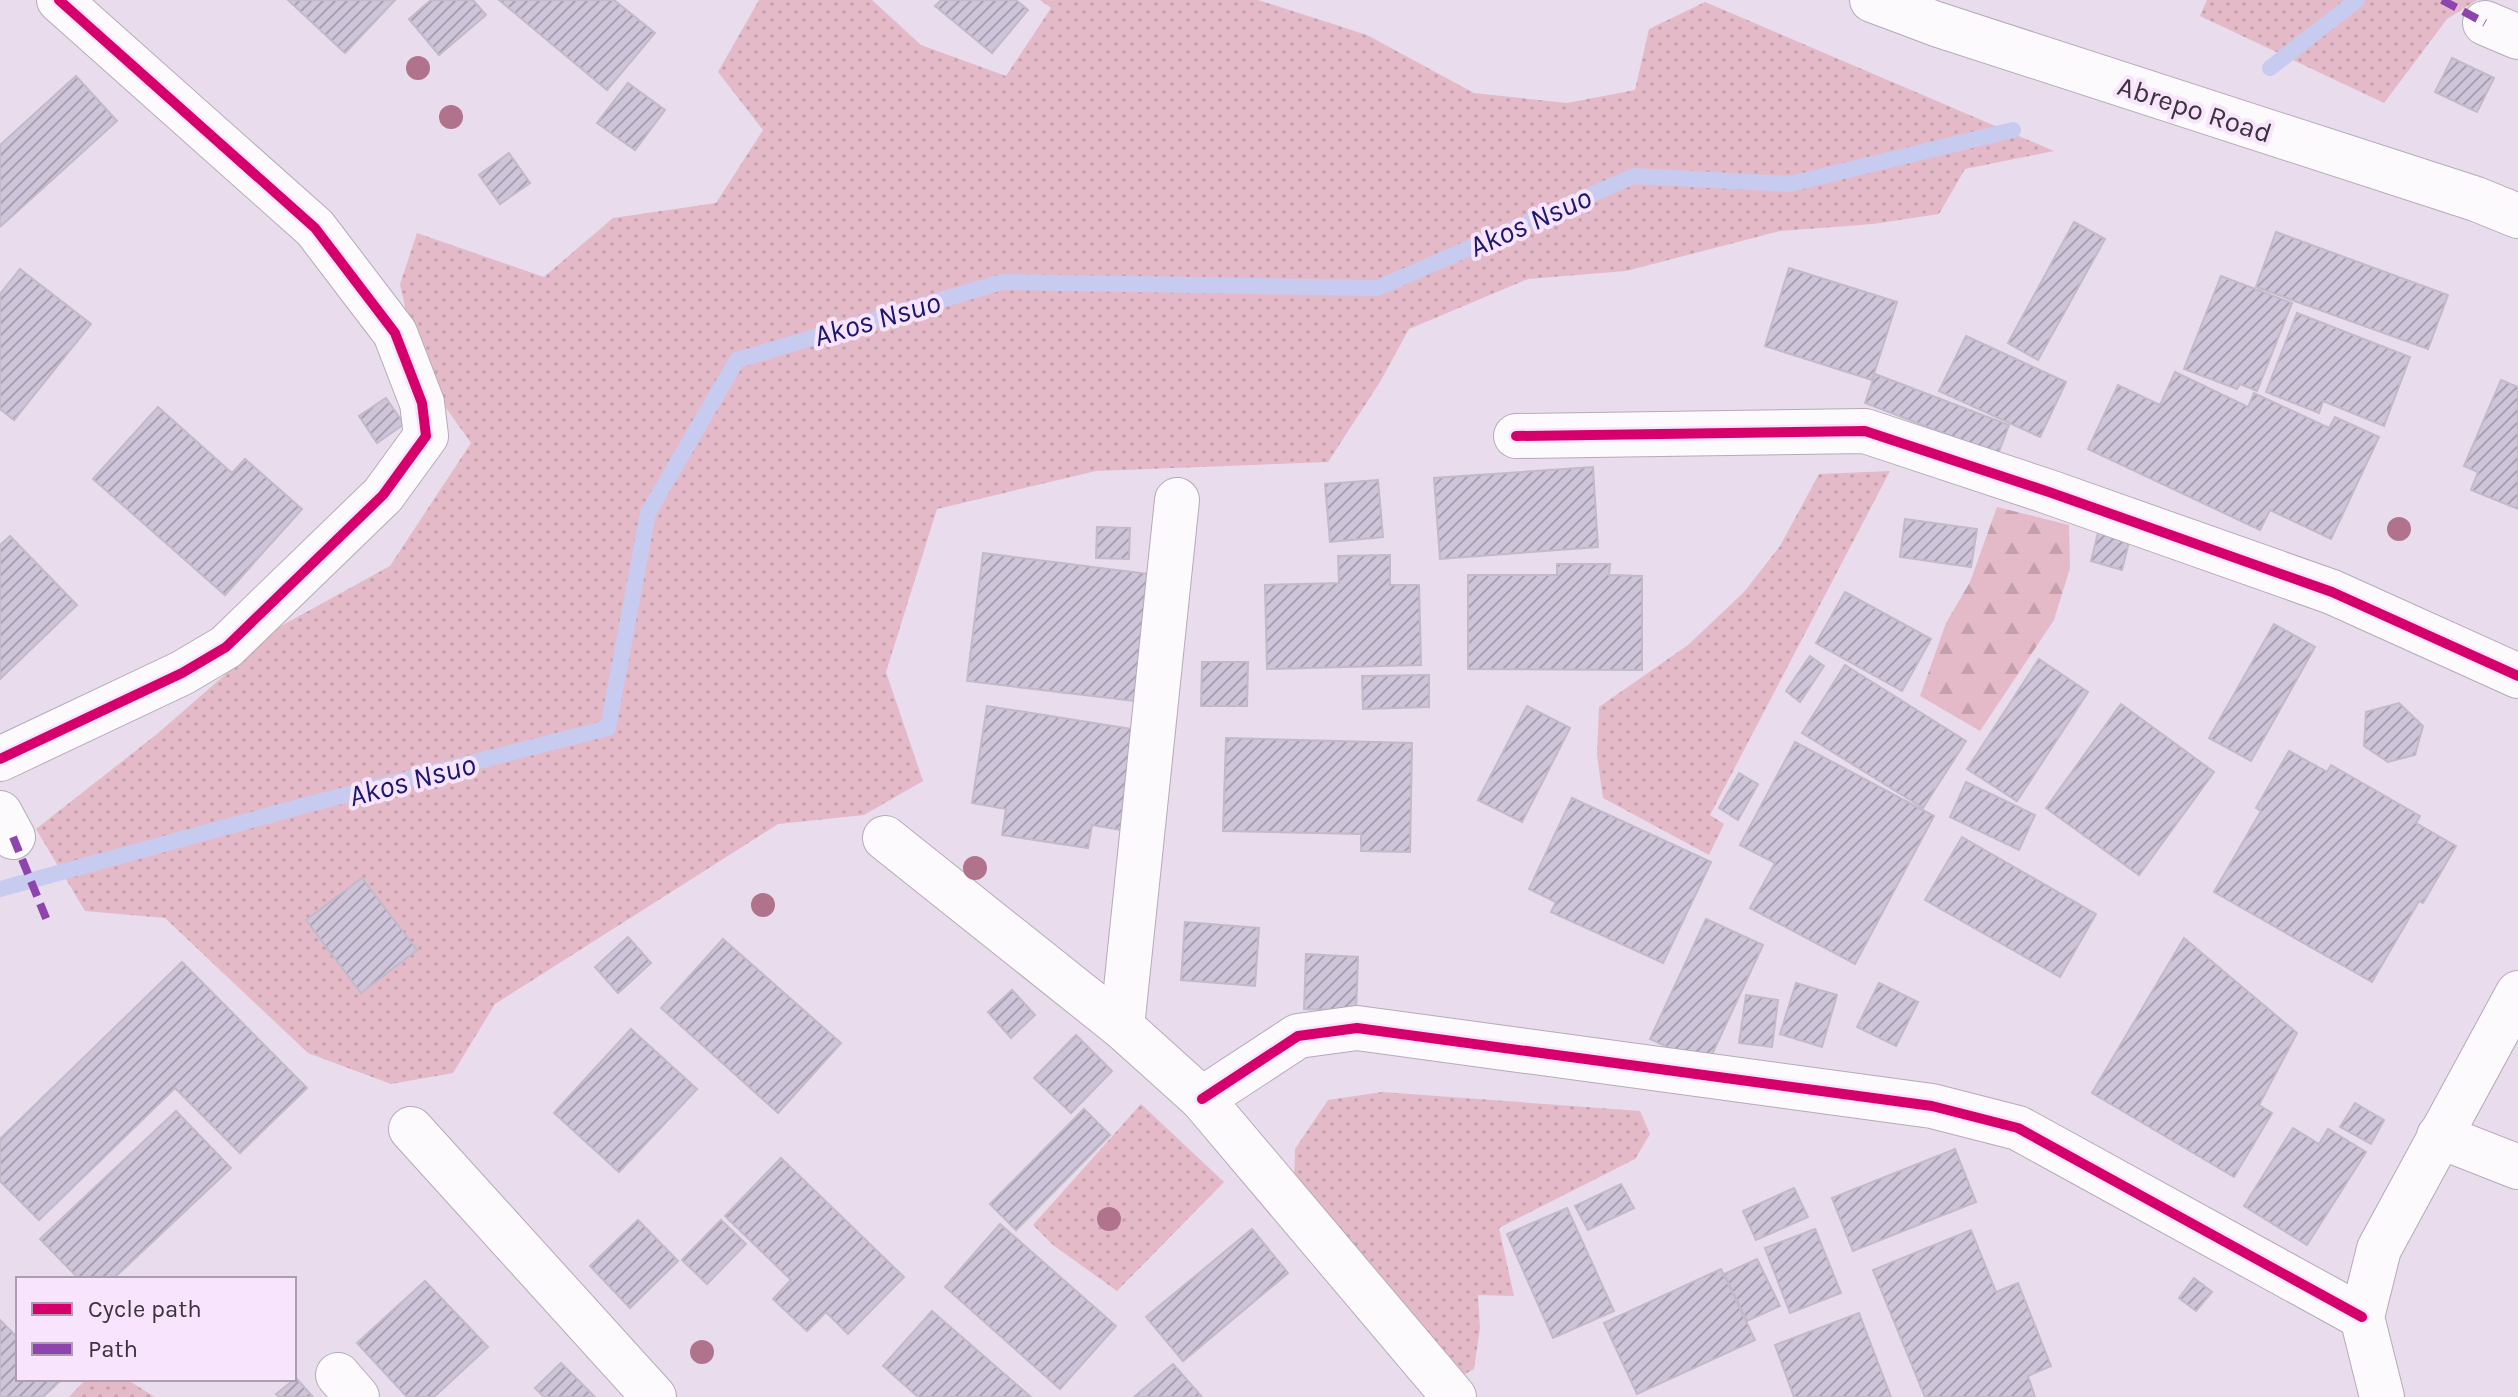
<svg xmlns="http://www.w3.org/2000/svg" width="2518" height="1397" font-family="Karla,sans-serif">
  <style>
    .grass { fill: url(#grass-dots) }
    .forest { fill: url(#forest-firs) }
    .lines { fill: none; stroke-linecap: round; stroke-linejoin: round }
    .stream { stroke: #c7cbf0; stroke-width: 16 }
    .building { fill: url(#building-hatch); stroke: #c2bac8; stroke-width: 2 }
    .minor-casing { stroke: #b5abb7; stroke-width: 46 }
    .major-casing { stroke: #b5abb7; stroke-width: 46 }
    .minor { stroke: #fcfafc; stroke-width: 44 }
    .major { stroke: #fcfafc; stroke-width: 44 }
    .quiet { stroke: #8e44ad; stroke-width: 8; stroke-dasharray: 16 8; stroke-linecap: butt }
    .cycleway-casing { stroke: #f8e4fc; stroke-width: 15 }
    .cycleway { stroke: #d6006c; stroke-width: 10 }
    .tree { fill: #b1728c }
    .labels { text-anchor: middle; stroke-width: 8; stroke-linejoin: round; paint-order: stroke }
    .street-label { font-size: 28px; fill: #3d333f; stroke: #f8e4fc }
    .water-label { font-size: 30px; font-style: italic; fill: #1c186d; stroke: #f8e4fc }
  </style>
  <defs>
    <pattern id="grass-dots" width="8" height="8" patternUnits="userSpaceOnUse" patternTransform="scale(2)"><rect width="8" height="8" fill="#e4bac8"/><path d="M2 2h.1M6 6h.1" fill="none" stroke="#c4a0ad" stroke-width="1.8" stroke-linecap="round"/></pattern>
    <pattern id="forest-firs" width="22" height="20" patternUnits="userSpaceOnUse" patternTransform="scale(2)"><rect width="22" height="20" fill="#e4bac8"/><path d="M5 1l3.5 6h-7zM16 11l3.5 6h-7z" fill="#c4a0ad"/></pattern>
    <pattern id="building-hatch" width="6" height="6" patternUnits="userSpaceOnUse" patternTransform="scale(2)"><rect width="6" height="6" fill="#cfc5da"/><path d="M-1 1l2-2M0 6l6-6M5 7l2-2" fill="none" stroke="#a9a1b2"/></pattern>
  </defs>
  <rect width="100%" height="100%" fill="#e9dcec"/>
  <!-- grass -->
  <g class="grass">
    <path d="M759 0H872L921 45 1006 76 1051 8 1040 0H1258L1367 35 1474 93 1567 103 1635 90 1649 29 1705 2 2054 151 1965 169 1939 214 1873 224 1780 231 1626 271 1528 279 1409 329 1380 382 1328 462 1096 471 937 509 886 672 923 781 864 815 778 824 495 1004 453 1073 391 1084 308 1053 165 918 85 911 36 829 157 734 281 626 390 566 471 443 419 370 400 284 417 233 544 277 613 218 716 203 763 130 718 72Z"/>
    <path d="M2207 0H2477L2447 19 2384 103 2200 16Z"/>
    <path d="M1890 471 1710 815 1724 824 1709 855 1603 798 1597 755 1599 707 1688 645 1744 592 1780 546 1819 474Z"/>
    <path d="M1382 1092 1640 1111 1650 1134 1635 1159 1499 1228 1514 1296 1478 1295 1480 1328 1474 1369 1454 1380 1294 1184 1295 1149 1328 1100Z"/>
    <path d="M1141 1104 1224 1182 1117 1291 1053 1245 1033 1225Z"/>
    <path d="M86 1379H126L155 1397H69Z"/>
  </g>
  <!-- forest -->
  <path class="forest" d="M1997 507 2069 525 2070 568 2054 620 1980 731 1920 696 1946 623 1970 582Z"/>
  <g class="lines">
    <!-- stream -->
    <g class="stream">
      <path d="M2270 68 2357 0"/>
      <path d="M0 889 310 804 608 728 648 513 737 360 1002 282 1378 288 1634 176 1790 184 2013 130"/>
    </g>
  </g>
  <!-- building -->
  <g class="building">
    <path d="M288 0H395L345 53Z"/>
    <path d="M431 0H473L486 15 439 55 409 19Z"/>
    <path d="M499 0H614L655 33 607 90Z"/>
    <path d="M941 0H1016L1028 10 992 53 935 6Z"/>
    <path d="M2452 58 2494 78 2477 112 2435 92Z"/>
    <path d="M76 76 117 121 0 227V145Z"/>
    <path d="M628 83 665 110 635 150 597 123Z"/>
    <path d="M509 153 530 183 500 204 479 175Z"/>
    <path d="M2074 222 2105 239 2038 360 2008 343Z"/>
    <path d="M2276 232 2448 295 2428 349 2256 287Z"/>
    <path d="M1789 268 1897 302 1872 380 1765 346Z"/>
    <path d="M20 269 91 324 14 420 0 409V294Z"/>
    <path d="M2221 276 2292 303 2257 391 2240 384 2237 389 2184 369Z"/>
    <path d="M2297 313 2410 357 2384 426 2323 401 2319 413 2266 392Z"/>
    <path d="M1966 336 2066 382 2040 437 1939 391Z"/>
    <path d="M2175 372 2248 407 2254 393 2329 428 2335 417 2379 437 2331 539 2270 510 2260 530 2088 449 2118 385 2160 405Z"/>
    <path d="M1875 374 2009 425 1998 454 1865 403Z"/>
    <path d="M2501 380 2518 387V509L2471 490 2478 472 2464 466Z"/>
    <path d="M386 398 404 424 377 443 359 416Z"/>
    <path d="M158 407 232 473 245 459 302 509 225 595 93 479Z"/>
    <path d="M1593 467 1598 547 1440 559 1434 478Z"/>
    <path d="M1378 480 1383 537 1330 542 1325 484Z"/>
    <path d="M1905 519 1977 529 1971 567 1900 557Z"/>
    <path d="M1097 527 1130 528 1129 559 1096 558Z"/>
    <path d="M2099 529 2130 538 2122 570 2091 561Z"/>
    <path d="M10 536 77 605 0 679V545Z"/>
    <path d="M983 553 1149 574 1134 701 967 681Z"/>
    <path d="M1390 555V585H1419L1421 665 1267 669 1265 585 1339 583 1338 556Z"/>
    <path d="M1557 564H1610L1609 575 1642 576V670L1468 669V575H1557Z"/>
    <path d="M1845 592 1931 639 1902 691 1816 643Z"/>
    <path d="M2274 624 2315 647 2251 761 2209 738Z"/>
    <path d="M1810 656 1824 666 1800 702 1786 691Z"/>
    <path d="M2039 659 2088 692 2017 801 1967 769Z"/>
    <path d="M1202 662H1248L1247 706H1201Z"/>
    <path d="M1845 665 1966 741 1923 808 1802 733Z"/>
    <path d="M1429 675V707L1363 709 1362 676Z"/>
    <path d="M2399 703 2423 726 2415 755 2388 762 2364 746 2366 712Z"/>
    <path d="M2121 704 2214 772 2139 875 2046 808Z"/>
    <path d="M987 706 1138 730 1122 830 1092 825 1088 848 1002 835 1006 809 972 803Z"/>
    <path d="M1527 706 1570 728 1522 822 1478 800Z"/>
    <path d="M1226 738 1412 743 1410 852 1361 851V834L1223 831Z"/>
    <path d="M1795 742 1934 816 1855 964 1750 908 1775 863 1740 845Z"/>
    <path d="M2289 751 2327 772 2331 765 2420 816 2416 823 2456 846 2423 903 2419 901 2372 982 2214 892 2261 811 2256 808Z"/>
    <path d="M1739 773 1758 784 1738 820 1719 808Z"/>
    <path d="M1966 782 2035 815 2019 850 1950 817Z"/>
    <path d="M1572 798 1711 862 1663 963 1551 912 1556 902 1529 889Z"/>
    <path d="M1962 837 2096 914 2060 977 1925 900Z"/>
    <path d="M362 878 417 950 361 993 306 920Z"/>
    <path d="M1706 919 1763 945 1707 1065 1650 1039Z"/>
    <path d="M1185 922 1259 928 1255 986 1181 980Z"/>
    <path d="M628 937 651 963 618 993 595 967Z"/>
    <path d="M2184 938 2297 1033 2259 1105 2272 1113 2234 1177 2092 1093Z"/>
    <path d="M723 939 841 1043 778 1113 661 1008Z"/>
    <path d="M1306 954 1358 957 1356 1011 1304 1009Z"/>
    <path d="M182 962 307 1088 240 1153 175 1088 39 1220 0 1181V1139Z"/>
    <path d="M1796 983 1837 995 1822 1047 1780 1034Z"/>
    <path d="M1879 983 1918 1002 1896 1046 1857 1027Z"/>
    <path d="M1012 990 1035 1015 1011 1038 988 1012Z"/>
    <path d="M1746 995 1778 1000 1772 1047 1739 1043Z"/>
    <path d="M631 1029 697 1089 619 1172 554 1113Z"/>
    <path d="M1076 1035 1112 1071 1071 1113 1034 1078Z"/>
    <path d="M2355 1103 2384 1120 2371 1144 2340 1127Z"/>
    <path d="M1084 1109 1110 1135 1016 1230 990 1204Z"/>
    <path d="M176 1111 231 1168 113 1279H79L40 1239Z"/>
    <path d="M2293 1128 2319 1144 2328 1129 2366 1152 2307 1245 2244 1206Z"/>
    <path d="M1955 1149 1976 1202 1853 1251 1832 1198Z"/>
    <path d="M781 1158 904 1277 848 1334 826 1312 807 1331 773 1299 791 1280 725 1216Z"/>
    <path d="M1621 1184 1634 1208 1588 1230 1575 1206Z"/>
    <path d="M1794 1188 1808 1217 1756 1240 1743 1211Z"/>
    <path d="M1567 1208 1614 1311 1553 1338 1507 1234Z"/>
    <path d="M638 1220 678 1261 630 1308 590 1266Z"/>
    <path d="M721 1220 746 1244 707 1284 682 1260Z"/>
    <path d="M1000 1224 1116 1326 1060 1389 945 1287Z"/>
    <path d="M1252 1229 1288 1273 1183 1361 1146 1317Z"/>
    <path d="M1815 1229 1841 1293 1790 1313 1765 1248Z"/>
    <path d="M1971 1230 1996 1292 2018 1283 2051 1366 2028 1376 2035 1397H1925L1873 1270Z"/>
    <path d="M1757 1259 1780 1306 1747 1321 1724 1274Z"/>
    <path d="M1721 1269 1755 1340 1637 1394 1604 1323Z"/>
    <path d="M2194 1278 2212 1292 2196 1311 2179 1298Z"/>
    <path d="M425 1281 488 1347 434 1397H407L357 1343Z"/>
    <path d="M932 1311 1031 1397H918L883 1366Z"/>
    <path d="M1859 1313 1891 1397H1794L1775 1345Z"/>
    <path d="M0 1320 18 1338V1379L61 1380 43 1397H0Z"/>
    <path d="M561 1363 595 1397H544L535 1388Z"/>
    <path d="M1173 1364 1202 1397H1134Z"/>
    <path d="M296 1378 313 1397H279L276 1394Z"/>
  </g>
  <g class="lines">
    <defs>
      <g id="minor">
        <path d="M2485 23 2518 37"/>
        <path d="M1516 436 1865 431 2049 492 2332 592 2518 676"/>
        <path d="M0 759 182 673 226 647 383 495 426 436 422 403 395 333 315 228 59 0"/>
        <path d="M0 813 13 837"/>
        <path d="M885 838 1122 1027 1202 1099 1454 1397"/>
        <path d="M1122 1027 1177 500"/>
        <path d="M1202 1099 1298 1036 1357 1028 1932 1106 2018 1128 2362 1317"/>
        <path d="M411 1129 654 1397"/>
        <path d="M2439 1136 2518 1167"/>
        <path d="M338 1375 357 1397"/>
        <path d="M2382 1397 2362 1317 2379 1249 2518 993"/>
      </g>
      <path id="major" d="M1872 0 1936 24 2476 199 2518 216"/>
    </defs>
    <!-- minor casing -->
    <use href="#minor" class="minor-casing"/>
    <!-- major casing -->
    <use href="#major" class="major-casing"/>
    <!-- minor -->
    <use href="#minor" class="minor"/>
    <!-- major -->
    <use href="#major" class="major"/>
    <!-- quiet -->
    <g class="quiet">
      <path d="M2442 0 2485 23"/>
      <path d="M13 837 48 923"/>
    </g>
    <defs>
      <g id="cycleway">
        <path d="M1516 436 1865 431 2049 492 2332 592 2518 676"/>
        <path d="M0 759 182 673 226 647 383 495 426 436 422 403 395 333 315 228 59 0"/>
        <path d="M1202 1099 1298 1036 1357 1028 1932 1106 2018 1128 2362 1317"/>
      </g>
    </defs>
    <!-- cycleway casing -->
    <use href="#cycleway" class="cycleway-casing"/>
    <!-- cycleway -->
    <use href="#cycleway" class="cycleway"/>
  </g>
  <!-- trees -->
  <g class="tree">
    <circle cx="418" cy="68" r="12"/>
    <circle cx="451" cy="117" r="12"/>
    <circle cx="2399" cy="529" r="12"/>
    <circle cx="975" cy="868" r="12"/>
    <circle cx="763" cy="905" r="12"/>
    <circle cx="1109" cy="1219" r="12"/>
    <circle cx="702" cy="1352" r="12"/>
  </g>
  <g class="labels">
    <!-- street labels -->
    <g class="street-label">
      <text transform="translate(2195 109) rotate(18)" y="10">Abrepo Road</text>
    </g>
    <!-- water labels -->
    <g class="water-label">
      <text transform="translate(1530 222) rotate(-24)" y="10">Akos Nsuo</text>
      <text transform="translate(877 319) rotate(-16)" y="10">Akos Nsuo</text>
      <text transform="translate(412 780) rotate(-15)" y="10">Akos Nsuo</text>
    </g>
  </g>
  <!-- legend -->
  <rect x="16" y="1277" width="280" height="104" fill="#f8e4fc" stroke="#ad9db0" stroke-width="2"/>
  <rect x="32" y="1303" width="40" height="12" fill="#d6006c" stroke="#ad9db0" stroke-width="2"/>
  <text x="88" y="1317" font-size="24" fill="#3d333f">Cycle path</text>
  <rect x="32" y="1343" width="40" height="12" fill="#8e44ad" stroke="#ad9db0" stroke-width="2"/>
  <text x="88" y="1357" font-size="24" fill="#3d333f">Path</text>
</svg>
